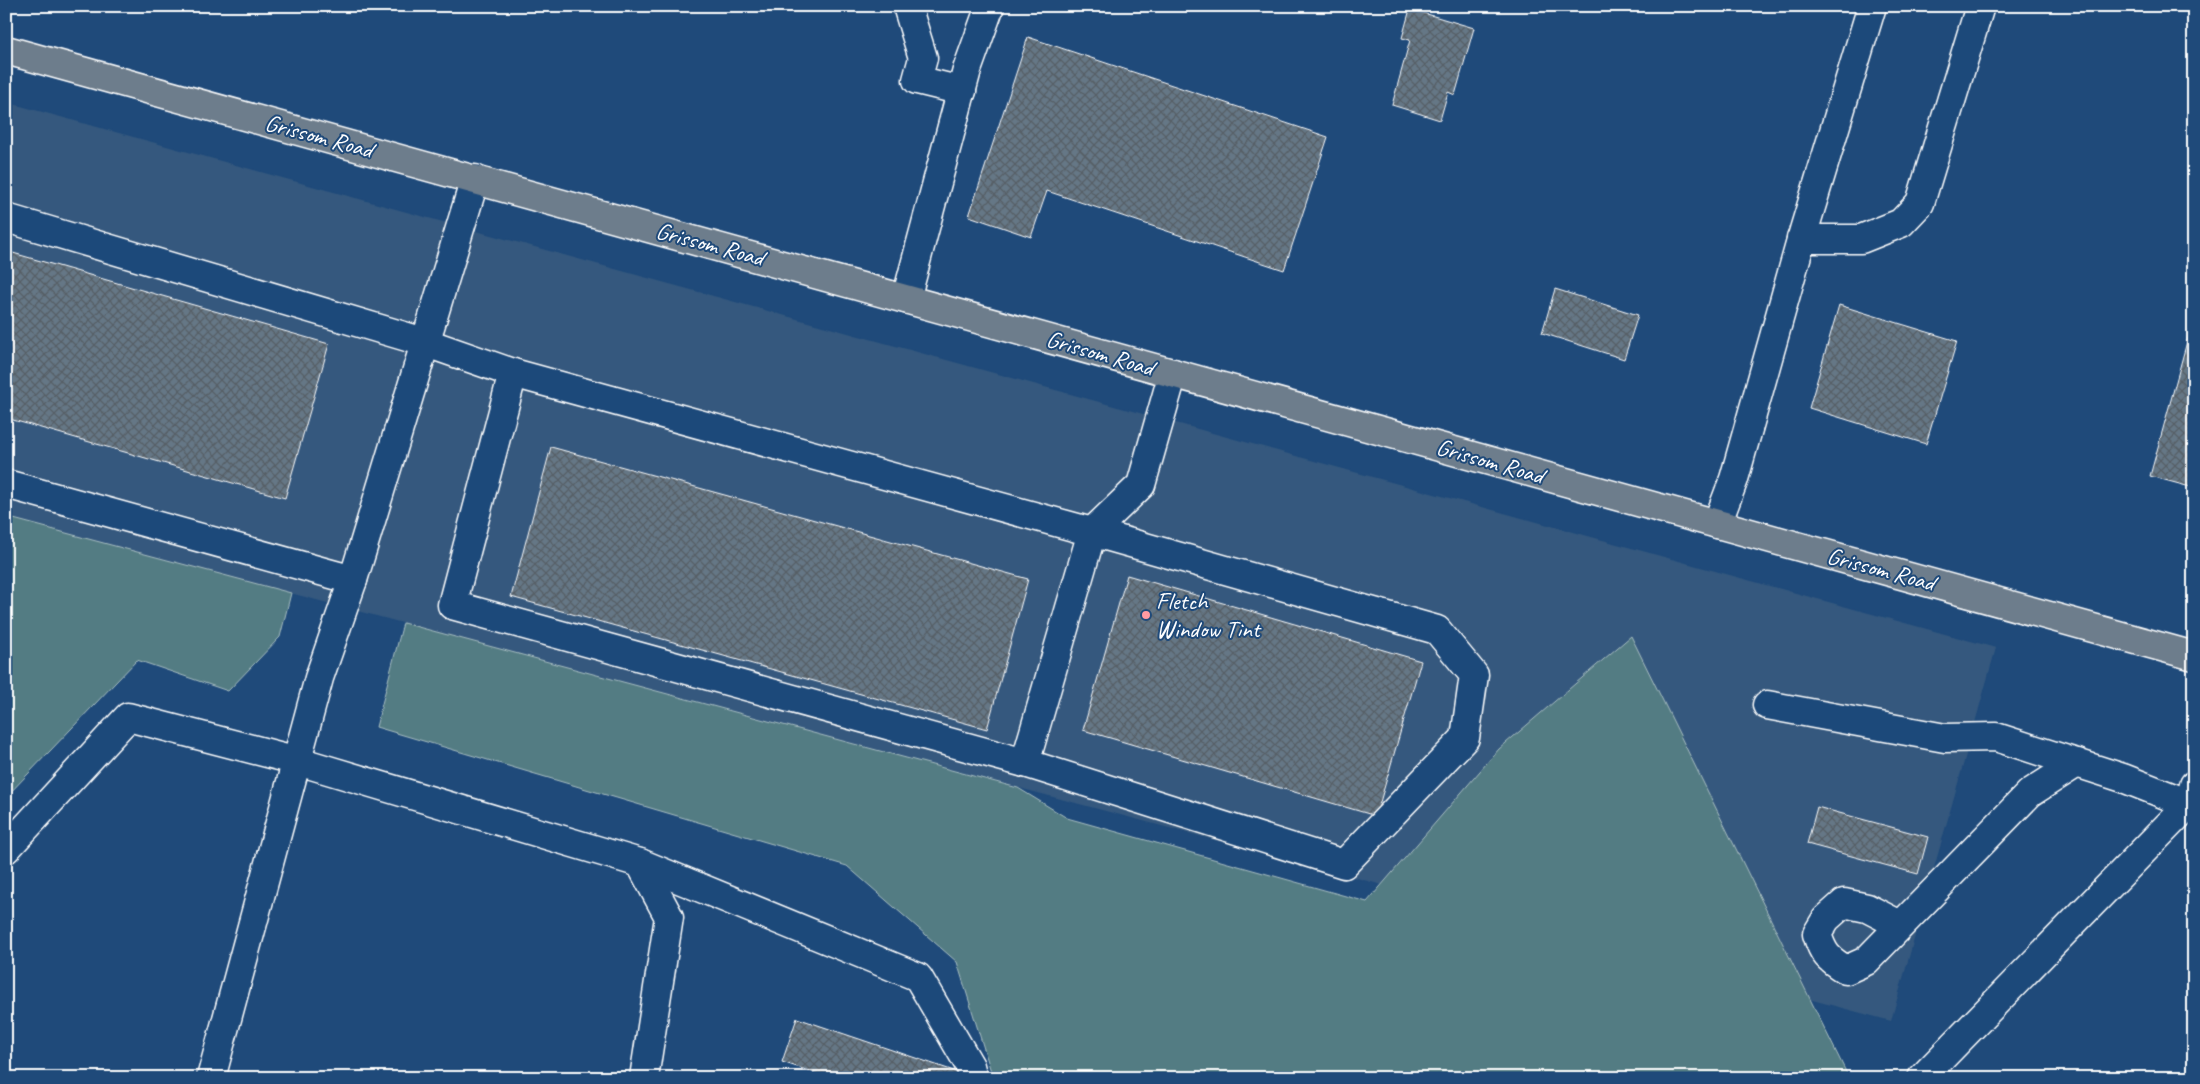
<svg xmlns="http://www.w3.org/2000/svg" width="2200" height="1084" font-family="Caveat,sans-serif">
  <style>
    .built { fill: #34587e }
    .grass { fill: #537c83; stroke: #a9bec1 }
    .building { fill: url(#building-cross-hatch); stroke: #fff }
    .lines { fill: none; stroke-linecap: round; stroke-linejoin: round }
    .minor-casing { stroke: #fff; stroke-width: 31 }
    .major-casing { stroke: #fff; stroke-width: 31 }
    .minor { stroke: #1f4a7a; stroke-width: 28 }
    .major { stroke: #6d7d8c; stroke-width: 28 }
    .poi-dot { fill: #ff9aa2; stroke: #1f4a7a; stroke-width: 2 }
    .labels { text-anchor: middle; stroke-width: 4; stroke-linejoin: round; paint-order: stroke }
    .street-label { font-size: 24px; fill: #fff; stroke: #1f4a7a }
    .poi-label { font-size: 24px; fill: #fff; stroke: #1f4a7a; text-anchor: start }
  </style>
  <defs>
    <pattern id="building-cross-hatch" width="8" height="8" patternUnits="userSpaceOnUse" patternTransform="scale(1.25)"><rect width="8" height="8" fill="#657786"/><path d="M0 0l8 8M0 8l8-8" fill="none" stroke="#575f66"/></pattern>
  </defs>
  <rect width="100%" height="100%" fill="#1f4a7a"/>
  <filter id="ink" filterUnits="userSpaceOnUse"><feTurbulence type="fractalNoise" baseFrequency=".02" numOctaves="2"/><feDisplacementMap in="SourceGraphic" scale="10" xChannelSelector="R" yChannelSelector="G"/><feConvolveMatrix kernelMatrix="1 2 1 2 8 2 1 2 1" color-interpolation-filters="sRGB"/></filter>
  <g filter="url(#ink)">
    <!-- built -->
    <path class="built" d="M6 102 1996 648 1891 1021 6 517Z"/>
    <!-- grass -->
    <g class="grass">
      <path d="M6 517 291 593 280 637 228 691 137 660 6 797Z"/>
      <path d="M403 623 1018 788 1067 818 1367 902 1499 749 1631 636 1849 1078H993L957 962 847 866 376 727Z"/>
    </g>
    <!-- building -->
    <g class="building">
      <path d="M1410 9 1474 28 1455 95 1448 92 1440 120 1392 105 1410 40 1402 38Z"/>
      <path d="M1028 37 1328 137 1284 270 1047 191 1031 237 969 216Z"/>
      <path d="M6 251 329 344 285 498 6 418Z"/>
      <path d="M1555 289 1638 315 1624 359 1542 333Z"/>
      <path d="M1839 305 1957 341 1926 444 1809 408Z"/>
      <path d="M2194 316V488L2150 476Z"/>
      <path d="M551 447 1028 579 987 729 511 597Z"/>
      <path d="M1127 575 1421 661 1376 816 1083 730Z"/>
      <path d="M1817 807 1928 837 1918 874 1807 844Z"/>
      <path d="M797 1018 960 1073 959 1078H830L782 1062Z"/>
    </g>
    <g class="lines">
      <defs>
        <g id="minor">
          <path d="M907 6 923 58 917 80 962 91"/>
          <path d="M6 218 424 342 513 373 1092 532 1437 630 1474 675 1465 738 1344 864 1025 763"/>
          <path d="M1801 239H1861L1901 223 1920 203 1980 6"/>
          <path d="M906 299 967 70 990 6"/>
          <path d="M513 373 452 605 1025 763 1092 532 1141 485 1173 373"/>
          <path d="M6 484 353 580 475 179"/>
          <path d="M1717 524 1734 479 1804 230 1872 6"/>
          <path d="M1767 705 1945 738 1996 737 2123 778 2189 804"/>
          <path d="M6 849 128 717 298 761 640 863 669 917 644 1078"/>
          <path d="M640 863 918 977 970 1066 973 1078"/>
          <path d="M1900 925 1867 908 1844 903 1826 919 1817 934C1823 954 1828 959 1846 970L1866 961 2030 793 2077 763"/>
          <path d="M211 1078 319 678 353 580"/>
          <path d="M1922 1078 2189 804 2194 785"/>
        </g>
        <path id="major" d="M6 50 2194 656"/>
      </defs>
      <!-- minor casing -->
      <use href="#minor" class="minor-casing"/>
      <!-- major casing -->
      <use href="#major" class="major-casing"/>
      <!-- minor -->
      <use href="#minor" class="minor"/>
      <!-- major -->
      <use href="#major" class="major"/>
    </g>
  </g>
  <!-- markers -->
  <circle class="poi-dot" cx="1146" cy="615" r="5"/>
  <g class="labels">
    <!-- street labels -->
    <g class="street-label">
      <text transform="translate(319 136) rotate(15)" y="8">Grissom Road</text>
      <text transform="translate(710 244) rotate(15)" y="8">Grissom Road</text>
      <text transform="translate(1100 353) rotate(16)" y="8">Grissom Road</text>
      <text transform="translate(1490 461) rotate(16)" y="8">Grissom Road</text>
      <text transform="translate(1881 569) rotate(15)" y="8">Grissom Road</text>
    </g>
    <!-- poi labels -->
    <g class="poi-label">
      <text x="1156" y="609">Fletch<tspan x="1156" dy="28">Window Tint</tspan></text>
    </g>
  </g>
  <!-- margin -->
  <rect width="2200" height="1084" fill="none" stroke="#1f4a7a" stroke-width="25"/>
  <rect x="12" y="12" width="2175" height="1059" fill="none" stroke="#fff" stroke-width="2" filter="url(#ink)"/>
</svg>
